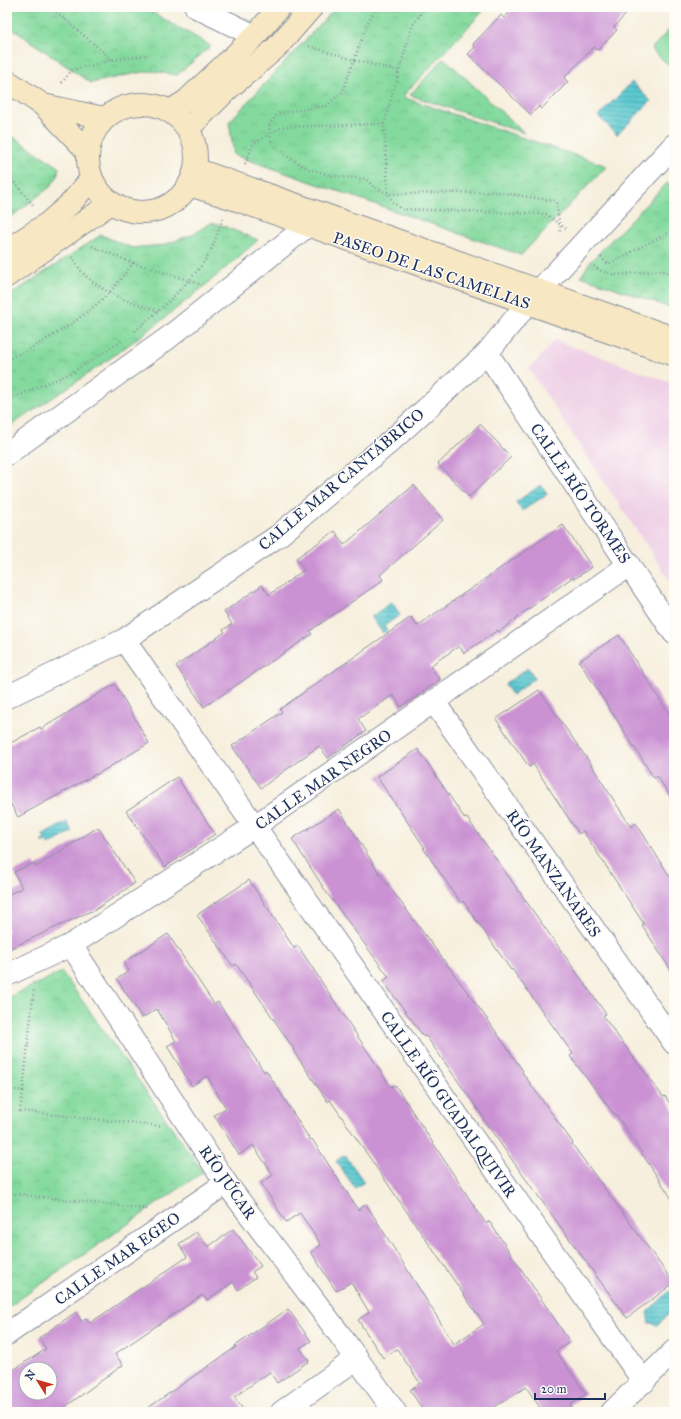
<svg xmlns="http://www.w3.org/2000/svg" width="681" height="1419" font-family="'IM FELL Great Primer',serif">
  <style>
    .built { fill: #efd0e6 }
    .park { fill: url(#park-crowns); stroke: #50847e }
    .pitch { fill: #84da9e; stroke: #50847e }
    .water { fill: url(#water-rules); stroke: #3c7c98 }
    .building { fill: #ca92d3; fill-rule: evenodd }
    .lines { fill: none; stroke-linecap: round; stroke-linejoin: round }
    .street-casing { stroke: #898f9e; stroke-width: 24 }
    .secondary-casing { stroke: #898f9e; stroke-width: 24 }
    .path { stroke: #898f9e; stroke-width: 2.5; stroke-dasharray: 1 3; stroke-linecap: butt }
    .street { stroke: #fff; stroke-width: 22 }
    .secondary { stroke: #f7e8c3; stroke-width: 22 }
    .labels { text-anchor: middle; stroke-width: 3; stroke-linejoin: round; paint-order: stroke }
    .street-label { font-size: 16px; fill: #1b2f5e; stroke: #fdfcf7 }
  </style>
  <defs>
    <pattern id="park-crowns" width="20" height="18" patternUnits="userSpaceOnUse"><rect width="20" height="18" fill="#84da9e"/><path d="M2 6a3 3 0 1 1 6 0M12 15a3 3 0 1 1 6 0" fill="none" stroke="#71bb8a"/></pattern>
    <pattern id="water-rules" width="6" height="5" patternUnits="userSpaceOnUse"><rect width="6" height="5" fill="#5dcad1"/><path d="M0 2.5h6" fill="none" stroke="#4ca4ad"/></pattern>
  </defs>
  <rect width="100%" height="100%" fill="#fdfcf7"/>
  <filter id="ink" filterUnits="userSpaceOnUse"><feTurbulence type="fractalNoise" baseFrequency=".025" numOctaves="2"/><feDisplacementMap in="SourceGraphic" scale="8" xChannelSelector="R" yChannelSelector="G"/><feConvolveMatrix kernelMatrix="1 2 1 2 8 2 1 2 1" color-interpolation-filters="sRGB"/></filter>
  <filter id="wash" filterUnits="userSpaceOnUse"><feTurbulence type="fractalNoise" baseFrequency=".012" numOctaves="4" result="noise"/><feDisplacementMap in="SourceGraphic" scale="16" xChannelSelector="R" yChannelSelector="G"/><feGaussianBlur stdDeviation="0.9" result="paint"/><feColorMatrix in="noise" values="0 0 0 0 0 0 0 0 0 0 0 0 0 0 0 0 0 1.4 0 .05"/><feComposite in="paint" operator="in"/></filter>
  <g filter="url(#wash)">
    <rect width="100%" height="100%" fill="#f7efdd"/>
    <!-- built -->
    <path class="built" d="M555 340 674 384V587L529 369Z"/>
    <!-- park -->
    <g class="park">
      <path d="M7 7H143L211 46 177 75 153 71 137 73 91 83 7 25Z"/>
      <path d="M336 7H487L402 97 607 166 521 255 234 155 229 122Z"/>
      <path d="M444 58 524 133 410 95Z"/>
      <path d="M7 133 59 167 57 177 50 187 7 220Z"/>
      <path d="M667 183 674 186V309L581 276 590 262Z"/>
      <path d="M211 223 221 225 258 240C219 274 179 308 138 338 95 370 51 399 7 428V297L101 235 132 248 164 245 191 235Z"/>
      <path d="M62 972 203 1172 7 1308V998Z"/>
    </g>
    <!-- pitch -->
    <path class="pitch" d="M674 25V70L651 49Z"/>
    <!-- water -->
    <g class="water">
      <path d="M632 82 651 101 617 135 598 116Z"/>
      <path d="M541 485 547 494 522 511 516 502Z"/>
      <path d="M392 602 400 615 384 626 387 630 383 633 371 617Z"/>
      <path d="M528 668 535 678 512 695 505 684Z"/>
      <path d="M67 822 72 832 48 845 47 842H41L45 839 43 835Z"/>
      <path d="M345 1155 364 1182 355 1188 336 1161Z"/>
      <path d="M670 1291 674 1294V1308L657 1326 654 1323H649L647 1312Z"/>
    </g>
    <g id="blocks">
      <!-- building -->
      <g class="building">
        <path d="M515 7H633L614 27 617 30 598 50 594 47 564 78 568 82 541 109 539 106 531 115 468 54 475 47 473 44 501 15 504 18Z"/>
        <path d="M480 424 511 457 469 497 438 464Z"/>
        <path d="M414 485 443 520 380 575 383 580 310 631 312 634 204 707 176 666 225 632 223 630 232 624 224 612 262 585 269 595 304 570 296 558 335 531 344 545Z"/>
        <path d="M563 525 592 567 574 579 573 577 516 618V619L499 632 498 630 464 653 459 646 430 666 440 680 401 707 393 695 358 719 366 731 328 758 319 746 261 788 232 746 282 712 280 709 411 617 417 626Z"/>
        <path d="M619 635 674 722V802L657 776 654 778 579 661Z"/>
        <path d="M115 684 149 743 96 775V774L18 817 7 797V745L40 727 41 729Z"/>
        <path d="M539 690 588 760 631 827 636 823 674 883V975L642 925 644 924 583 831 579 834 533 764 529 767 496 719Z"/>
        <path d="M418 749 465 819 467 818 606 1014 603 1016 663 1097 665 1096 674 1110V1202L615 1113 614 1114 570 1056 573 1054 512 969 511 970 463 901 461 903 423 848H425L377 777Z"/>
        <path d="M177 777 215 834 165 867 126 811Z"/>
        <path d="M339 809 377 870 485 1016 523 1071 522 1072 573 1143 572 1144 674 1283 627 1318 525 1178 483 1119 484 1118 426 1036 424 1037 383 981 389 977 327 893 292 839Z"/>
        <path d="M98 827 135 883 92 912 91 911 7 950V895L22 888 14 872 34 863 36 867Z"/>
        <path d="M249 880 294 948 298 946 391 1087 395 1085 486 1224 489 1221 570 1342 556 1351 586 1394 570 1405 575 1412H543L526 1387 487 1412H424L410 1390 420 1383 397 1349 383 1358 358 1320 369 1312 351 1282 336 1291 311 1252 321 1245 300 1213 286 1222 261 1183 273 1175 253 1145 239 1155 214 1115 226 1108 207 1076 192 1086 167 1046 176 1041 157 1009 142 1018 117 979 129 971 124 962 168 934 214 1004 218 1002 264 1072 266 1070 310 1140 312 1139 358 1210 366 1204 454 1344 484 1324 330 1100 328 1102 293 1050 294 1049 236 964 233 966 197 915Z"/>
        <path d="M233 1229 261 1266 252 1272 256 1277 238 1290 233 1282 207 1300 202 1295 115 1354 123 1365 58 1412H7V1374L46 1349 39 1338 76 1312 82 1322 86 1318 90 1323 187 1257 179 1244 196 1232 208 1247ZM26 1369H50V1393H26Z"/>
        <path d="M288 1309 311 1341 300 1348 309 1361 277 1383 270 1372 234 1397 245 1412H142L236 1347 235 1346Z"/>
      </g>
    </g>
  </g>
  <g filter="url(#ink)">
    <use href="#blocks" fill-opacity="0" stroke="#898f9e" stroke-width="1"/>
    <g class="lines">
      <defs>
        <g id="street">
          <path d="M196 7 255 36"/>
          <path d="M487 353 674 633"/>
          <path d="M7 454 168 338 307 226"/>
          <path d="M124 640 644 1382"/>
          <path d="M7 697 124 640 278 536 391 441 487 353 527 304 674 145"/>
          <path d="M434 702 674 1043"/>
          <path d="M71 945 226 1183 340 1335 395 1412"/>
          <path d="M7 975 71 945 255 826 629 565"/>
          <path d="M7 1334 226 1183"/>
          <path d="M282 1412 357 1358"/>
          <path d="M612 1412 674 1351"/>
        </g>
        <g id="secondary">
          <path d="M7 81 43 105 87 151"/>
          <circle cx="142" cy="158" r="54"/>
          <path d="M43 105 104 118"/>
          <path d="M170 111 186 101 255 36 279 7"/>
          <path d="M188 129 227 90 276 48 312 7"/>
          <path d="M195 169 674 338"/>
          <path d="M189 185 231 198 674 355"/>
          <path d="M7 250 48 223 71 203 91 179"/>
          <path d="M7 276 111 203"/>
        </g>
      </defs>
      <!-- street casing -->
      <use href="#street" class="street-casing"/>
      <!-- secondary casing -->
      <use href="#secondary" class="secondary-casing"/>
      <!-- path -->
      <g class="path">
        <path d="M50 7 113 60 72 70 60 85"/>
        <path d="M376 7 367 24 343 91 326 106 279 113 269 124 271 142 286 156 309 169 334 176 366 179 374 187 388 194 496 192 556 201 561 234"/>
        <path d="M425 7 412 26 384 124 388 194 392 201 401 209 546 214 566 229"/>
        <path d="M309 46 354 60 399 71"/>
        <path d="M113 60 149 55"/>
        <path d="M245 164 254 143 282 127 384 124"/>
        <path d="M7 173 33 205"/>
        <path d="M72 257C76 263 80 270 85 275 106 295 132 303 159 311"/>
        <path d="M601 257 608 264 674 230"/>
        <path d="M133 263 158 270 199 284"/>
        <path d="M594 266 599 270 615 275 661 270 674 275"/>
        <path d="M135 331C159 311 182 290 201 266 212 252 217 235 223 218"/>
        <path d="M7 359C37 348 88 315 110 292 118 283 125 273 133 263L89 245"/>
        <path d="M7 400 71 373 122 341"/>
        <path d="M7 1089 23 1091 20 1111 161 1126"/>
        <path d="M23 1091 34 988"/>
        <path d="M7 1193 147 1209"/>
      </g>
      <!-- street -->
      <use href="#street" class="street"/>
      <!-- secondary -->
      <use href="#secondary" class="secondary"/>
    </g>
  </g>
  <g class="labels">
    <!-- street labels -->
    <g class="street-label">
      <text transform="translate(432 270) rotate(19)" y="6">PASEO DE LAS CAMELIAS</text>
      <text transform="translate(341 479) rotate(-40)" y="6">CALLE MAR CANTÁBRICO</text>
      <text transform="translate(581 493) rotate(56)" y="6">CALLE RÍO TORMES</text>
      <text transform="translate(323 779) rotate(-35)" y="6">CALLE MAR NEGRO</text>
      <text transform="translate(554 873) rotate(55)" y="6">RÍO MANZANARES</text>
      <text transform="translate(449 1104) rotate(55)" y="6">CALLE RÍO GUADALQUIVIR</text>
      <text transform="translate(228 1182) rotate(55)" y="6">RÍO JÚCAR</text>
      <text transform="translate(117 1258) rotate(-35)" y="6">CALLE MAR EGEO</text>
    </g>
  </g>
  <!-- margin -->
  <rect width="681" height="1419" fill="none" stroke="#fdfcf7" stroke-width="24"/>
  <!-- north arrow -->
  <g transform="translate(38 1381) rotate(307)"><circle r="19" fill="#fdfcf7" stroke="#a3aaba"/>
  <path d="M0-3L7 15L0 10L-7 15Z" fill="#c8321e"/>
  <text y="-6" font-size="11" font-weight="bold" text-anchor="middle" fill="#1b2f5e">N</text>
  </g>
  <!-- scale -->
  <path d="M535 1393v6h70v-6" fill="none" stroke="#1b2f5e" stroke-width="2"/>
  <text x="541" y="1393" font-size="12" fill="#1b2f5e" stroke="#fdfcf7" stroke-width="3" paint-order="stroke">20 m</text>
</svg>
